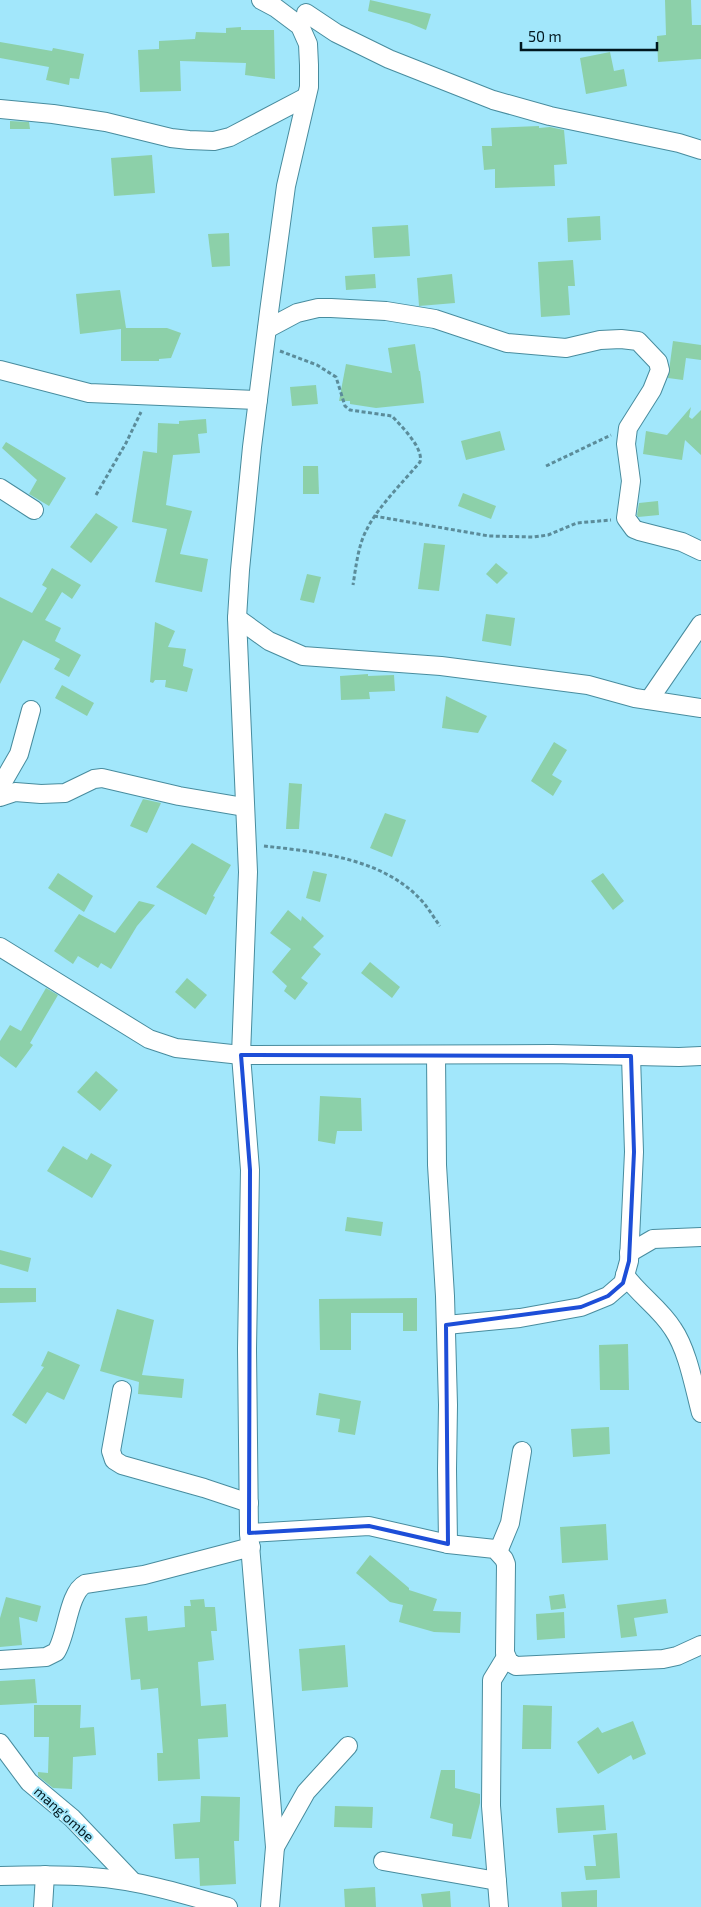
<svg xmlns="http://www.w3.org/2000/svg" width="701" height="1907" font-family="'Exo 2',sans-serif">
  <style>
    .building { fill: #8cd0a9 }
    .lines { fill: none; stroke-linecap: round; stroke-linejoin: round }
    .minor-casing { stroke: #488c9e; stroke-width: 20 }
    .path { stroke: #5b8c9a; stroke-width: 3; stroke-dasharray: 4 2.5; stroke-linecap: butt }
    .minor { stroke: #fff; stroke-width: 18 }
    .marked { fill: none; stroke: #1d4ed8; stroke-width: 4; stroke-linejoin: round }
    .labels { text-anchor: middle; stroke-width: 4; stroke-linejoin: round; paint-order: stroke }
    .street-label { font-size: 14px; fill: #00171e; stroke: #a2e7fb }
  </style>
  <rect width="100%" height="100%" fill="#a2e7fb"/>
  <!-- building -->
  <g class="building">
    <path d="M370 0 431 14 426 30 409 23 368 11Z"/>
    <path d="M665 0H691L692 25H701V59L658 62 657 36 666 35Z"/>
    <path d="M241 27V30H274L275 79 245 75 246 63 180 61 181 91 140 92 138 50 159 49V41L195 39 196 32 226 33V28Z"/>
    <path d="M0 42 52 51 53 48 84 54 79 79 70 78 69 85 46 80 49 67 0 58Z"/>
    <path d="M610 52 614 71 624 69 627 86 586 94 580 58Z"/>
    <path d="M10 121 29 122 30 129H10Z"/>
    <path d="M539 126V128L550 127 564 130 567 164 554 165 555 186 495 188V169L484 170 482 146H492L491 128Z"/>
    <path d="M152 155 155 193 114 196 111 158Z"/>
    <path d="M600 216 601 240 568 242 567 218Z"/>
    <path d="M408 225 410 256 374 258 372 227Z"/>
    <path d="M229 233 230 266 212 267 208 234Z"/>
    <path d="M573 260 575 286H568L570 315 541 317 538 262Z"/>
    <path d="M375 274 376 288 346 290 345 276Z"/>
    <path d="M452 274 455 303 419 306 417 278Z"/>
    <path d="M120 290 126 328H167L181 333 171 358 159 359V361H121V329L80 334 76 294Z"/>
    <path d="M673 341 701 345V360L686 358 683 380 668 378Z"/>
    <path d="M415 344 419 371H420L424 403 376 408 350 404V401H339L346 364 392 373 388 348Z"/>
    <path d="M316 385 318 404 292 406 290 387Z"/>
    <path d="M691 407 689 417 692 419 701 410V455L685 440 682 460 643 454 646 431 667 435Z"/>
    <path d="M206 419 207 433 198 434 200 453 173 455 166 505 192 511 180 554 208 559 202 592 155 582 167 529 132 522 143 451 157 453 158 423 179 424V421Z"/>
    <path d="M500 431 505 450 466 460 461 441Z"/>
    <path d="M6 442 66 478 49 506 29 494 37 480 2 448Z"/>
    <path d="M303 466H318L319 494H303Z"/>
    <path d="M463 493 496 506 491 519 458 506Z"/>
    <path d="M658 501 659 515 638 517 637 515 639 503Z"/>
    <path d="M96 513 118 527 91 563 70 547Z"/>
    <path d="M424 543 445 545 439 591 418 589Z"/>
    <path d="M496 563 508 573 497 584 486 574Z"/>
    <path d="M52 568 81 585 72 599 62 592 45 620 61 628 55 641 81 655 69 677 54 669 60 659 23 640 0 684V597L32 613 47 588 42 585Z"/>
    <path d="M307 574 321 577 314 603 300 600Z"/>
    <path d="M486 614 515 618 511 646 482 641Z"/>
    <path d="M155 622 175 631 168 647 186 649 183 666 193 669 187 692 165 687 166 680H155L153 683 150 682Z"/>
    <path d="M368 674V676L394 675 395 691 369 692 370 699 341 700 340 676Z"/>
    <path d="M62 685 94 703 87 716 55 698Z"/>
    <path d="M446 696 487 716 478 733 442 728Z"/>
    <path d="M554 742 567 750 552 775 562 781 553 796 531 781Z"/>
    <path d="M289 783 302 784 299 829H286Z"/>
    <path d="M143 799 161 803 147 833 130 826Z"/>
    <path d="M385 813 406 820 392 857 370 848Z"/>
    <path d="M192 843 231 865 213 896 215 897 206 915 156 887Z"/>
    <path d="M313 871 327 874 320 902 306 898Z"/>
    <path d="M58 873 93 896 84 912 48 888Z"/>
    <path d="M603 873 624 901 613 910 591 881Z"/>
    <path d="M139 901 155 905 137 926 111 969 101 963 98 968 78 956 73 964 54 951 79 914 115 933Z"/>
    <path d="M288 910 301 921 302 916 324 936 313 947 321 954 301 978 308 983 295 1000 284 991 287 986 272 972 291 949 270 933Z"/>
    <path d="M370 962 400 987 392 998 361 973Z"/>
    <path d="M187 978 207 995 195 1009 175 992Z"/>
    <path d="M46 988 58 995 30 1043 33 1045 16 1068 0 1056V1041L10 1025 21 1031Z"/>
    <path d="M96 1071 118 1090 100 1111 77 1092Z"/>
    <path d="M320 1096 361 1098 362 1131H337L335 1144 318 1141Z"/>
    <path d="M63 1146 87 1160 91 1153 112 1165 92 1198 47 1171Z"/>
    <path d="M347 1217 383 1222 381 1236 345 1231Z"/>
    <path d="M0 1250 31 1258 28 1272 0 1264Z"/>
    <path d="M0 1288H36V1302L0 1303Z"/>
    <path d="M417 1298V1331H403V1313H351V1350H320L319 1299Z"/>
    <path d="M117 1309 154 1320 142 1375 184 1379 182 1398 138 1394 139 1382 100 1371Z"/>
    <path d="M628 1344 629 1390H600L599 1345Z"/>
    <path d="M48 1351 80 1365 64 1400 47 1392 26 1424 12 1415 44 1367 41 1366Z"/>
    <path d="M319 1393 361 1401 355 1435 338 1432 340 1419 316 1415Z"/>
    <path d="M609 1427 610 1454 573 1457 571 1429Z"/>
    <path d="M606 1524 608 1560 562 1563 560 1527Z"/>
    <path d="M370 1555 409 1588V1590L437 1599 433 1611 461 1612 460 1633 434 1632 399 1622 403 1605 390 1602 356 1573Z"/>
    <path d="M564 1594 566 1608 551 1610 549 1596Z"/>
    <path d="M6 1597 41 1606 37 1622 19 1617 22 1645 0 1647V1618Z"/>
    <path d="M204 1599 205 1607H215L217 1631H211L214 1660 198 1662 201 1706 226 1704 228 1737 198 1739 200 1779 158 1781 157 1753H163L158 1688 141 1690 140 1679 131 1680 125 1618 147 1616 148 1631 185 1627 184 1606H191L190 1600Z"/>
    <path d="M666 1599 668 1613 634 1618 637 1636 621 1638 617 1605Z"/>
    <path d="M564 1612 565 1638 537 1640 536 1614Z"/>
    <path d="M345 1645 348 1687 302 1691 299 1649Z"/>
    <path d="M35 1679 37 1703 0 1705V1681Z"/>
    <path d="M34 1705H81L80 1728 94 1727 96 1755 73 1757 72 1789 53 1788 38 1776V1772L48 1773 49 1737H34Z"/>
    <path d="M523 1705 552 1706 551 1749H522Z"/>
    <path d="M633 1721 646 1754 633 1760 631 1755 598 1774 577 1742 598 1727 602 1733Z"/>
    <path d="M441 1770H455V1788L480 1794V1803L471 1839 452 1836 453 1824 430 1818Z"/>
    <path d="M201 1796 240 1797 239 1841H234L236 1884 200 1886 199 1858 175 1859 173 1824 200 1822Z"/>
    <path d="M604 1805 606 1830 558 1833 556 1808Z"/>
    <path d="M335 1806 373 1807 372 1828 334 1827Z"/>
    <path d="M617 1833 620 1878 586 1880 584 1866H596L593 1835Z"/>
    <path d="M375 1887 376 1907H345L344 1889Z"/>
    <path d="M597 1890V1907H562L561 1892Z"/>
    <path d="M450 1891 451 1907H423L421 1894Z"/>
  </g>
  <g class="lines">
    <defs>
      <g id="minor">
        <path d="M261 0 276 8 300 26 308 44 309 65V87L286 186 269 312 252 447 240 570 237 618 248 872 241 1055 250 1170 247 1349 249 1533 275 1847 270 1907"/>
        <path d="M306 13 336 33 389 59 493 100 550 116 679 143 701 150"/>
        <path d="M0 109 53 114 106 122 171 138 189 140 214 141 230 137 306 97"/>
        <path d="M267 329 297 313 318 308H331L386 311 435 319 507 343 566 348 600 340 621 339 638 341 658 362 660 370 652 390 628 428 626 444 631 481 626 518 634 529 639 531 682 542 701 551"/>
        <path d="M0 370 89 393 258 400"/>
        <path d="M0 488 34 510"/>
        <path d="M237 618 269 641 303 656 441 666 588 685 635 698 701 708"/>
        <path d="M649 700 701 624"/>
        <path d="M0 787 19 754 31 710"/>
        <path d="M0 797 15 792 41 794 65 793 94 779 102 778 179 796 244 807"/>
        <path d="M0 947 149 1039 176 1048 241 1055 552 1054 679 1057 701 1056"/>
        <path d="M436 1055 437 1165 445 1296 448 1405 447 1469 448 1544"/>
        <path d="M629 1253 653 1239 701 1237"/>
        <path d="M625 1275C639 1295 660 1308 673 1329 688 1351 694 1387 701 1413"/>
        <path d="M446 1325 520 1318 581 1307 608 1296 623 1283 629 1261 634 1152 631 1056"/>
        <path d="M122 1390 111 1451 114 1460 122 1465 204 1488 249 1503"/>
        <path d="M249 1533 369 1526 448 1544 495 1549 504 1559 506 1564 505 1653 509 1662 516 1666 663 1659 677 1656 701 1645"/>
        <path d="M498 1552 510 1523 522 1451"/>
        <path d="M0 1660 46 1657 56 1652C67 1636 68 1593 85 1584L144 1575 251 1547"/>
        <path d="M0 1743 29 1782 72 1818 133 1882"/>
        <path d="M275 1847 306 1792 348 1746"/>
        <path d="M383 1861 497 1881"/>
        <path d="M0 1876C31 1875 62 1874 92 1877 138 1880 184 1894 228 1907"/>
        <path d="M43 1907 45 1875"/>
        <path d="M499 1907 491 1806 492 1680 506 1657"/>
      </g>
    </defs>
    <!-- minor casing -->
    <use href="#minor" class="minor-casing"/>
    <!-- path -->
    <g class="path">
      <path d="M280 351 317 365 336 377 345 406 350 410 392 416C401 426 424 448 420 462 403 482 378 507 367 529 358 545 356 567 353 585"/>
      <path d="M546 466 611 435"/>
      <path d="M96 495 126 443 141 412"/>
      <path d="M374 516 489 536 533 537 548 535 577 523 611 520"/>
      <path d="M264 846C318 852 383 858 422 901 429 909 434 918 440 926"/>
    </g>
    <!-- minor -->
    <use href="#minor" class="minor"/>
  </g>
  <!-- marked area -->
  <path class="marked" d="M241 1055 631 1056 634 1152 629 1261 623 1283 608 1296 581 1307 446 1325 448 1544 369 1526 249 1533 250 1170Z"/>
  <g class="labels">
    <!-- street labels -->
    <g class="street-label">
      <text transform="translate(64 1814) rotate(42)" y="5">mang'ombe</text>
    </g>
  </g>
  <!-- scale -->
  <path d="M521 42v8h136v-8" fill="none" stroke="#00171e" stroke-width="2.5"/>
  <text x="528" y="42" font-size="15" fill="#00171e" stroke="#a2e7fb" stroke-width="4" paint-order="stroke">50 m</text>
</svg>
